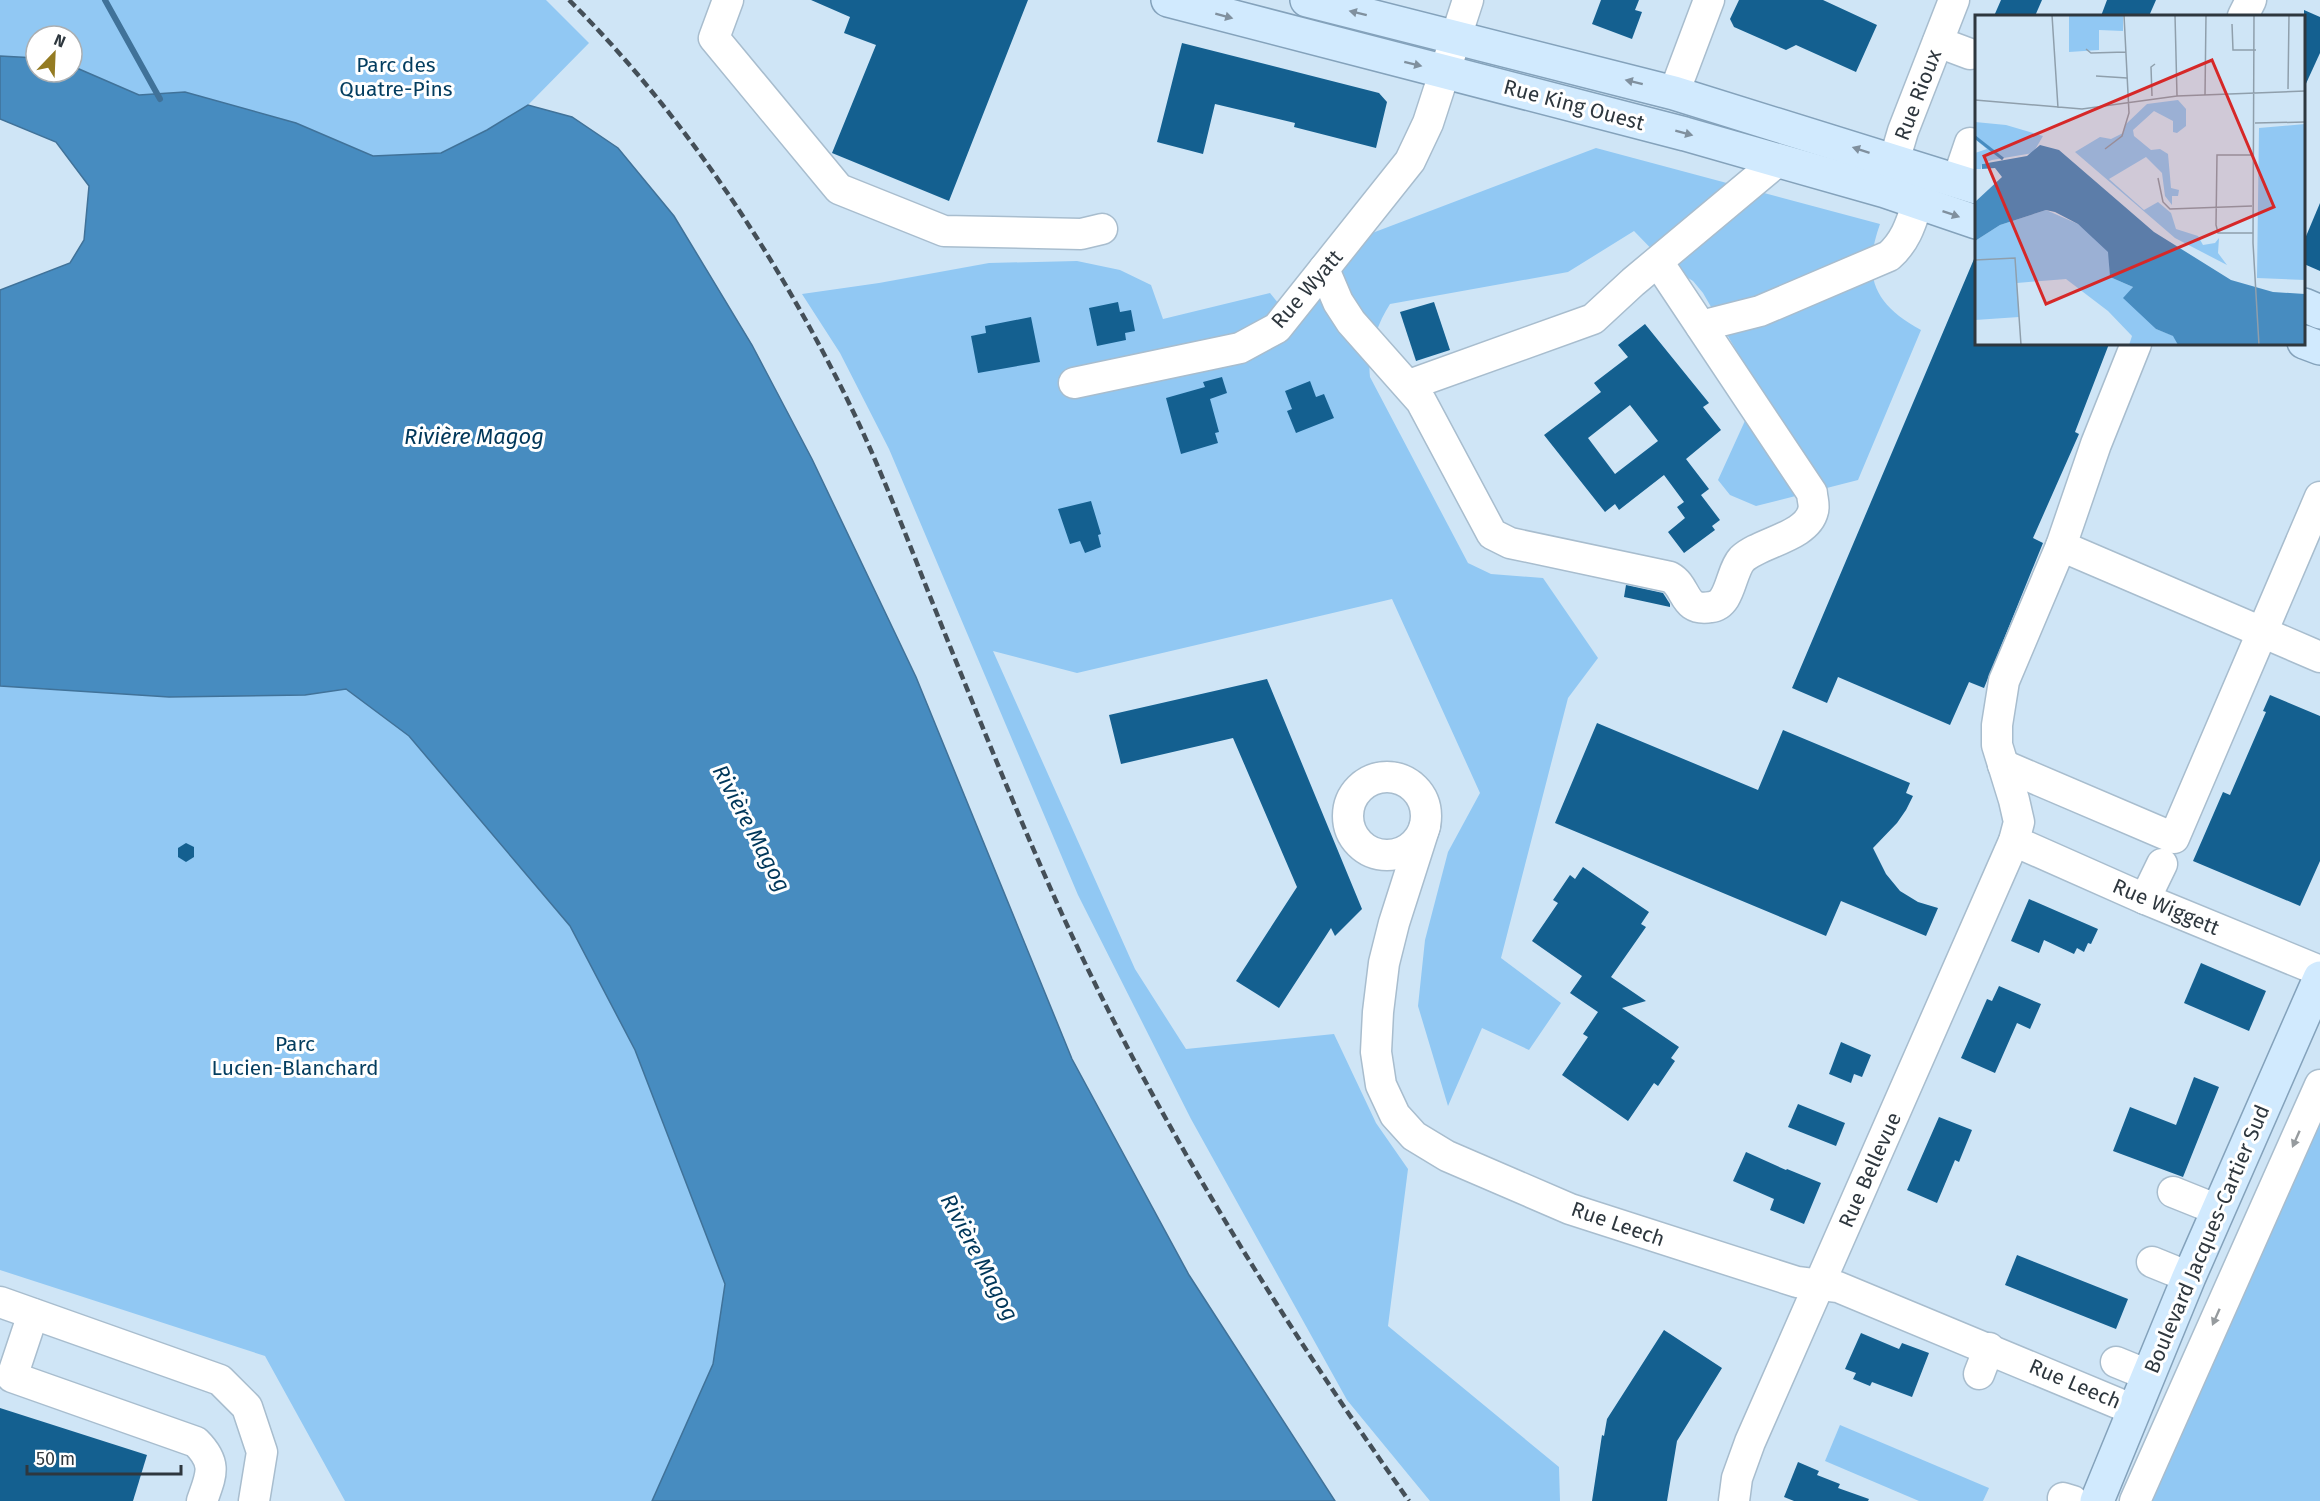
<svg xmlns="http://www.w3.org/2000/svg" width="2320" height="1501" font-family="'Fira Sans',sans-serif">
  <style>
    .green { fill: #91c8f3 }
    .water { fill: #478cc0; stroke: #407299; stroke-width: 1.5 }
    .lines { fill: none; stroke-linecap: round; stroke-linejoin: round }
    .stream { stroke: #407299; stroke-width: 6 }
    .building { fill: #146090; fill-rule: evenodd }
    .minor-casing { stroke: #a8bdce; stroke-width: 33 }
    .major-casing { stroke: #84a2bb; stroke-width: 36 }
    .minor { stroke: #fff; stroke-width: 30 }
    .major { stroke: #d1eafe; stroke-width: 33 }
    .rail { stroke: #444f58; stroke-width: 4.5; stroke-dasharray: 9 4.5; stroke-linecap: butt }
    .oneway { fill: #80909e }
    .oneway2 { fill: #969b9e }
    .labels { text-anchor: middle; stroke-width: 6; stroke-linejoin: round; paint-order: stroke }
    .park-label { font-size: 21px; fill: #033d5f; stroke: #fff }
    .street-label { font-size: 21px; fill: #2e373e; stroke: #fff }
    .water-label { font-size: 22px; font-style: italic; fill: #00375a; stroke: #fff }
    .inset-river { fill: none; stroke: #478cc0; stroke-width: 3 }
    .inset-road { fill: none; stroke: #8f9fac; stroke-width: 1.5 }
    .view { fill: #d62828; fill-opacity: 0.15; stroke: #d62828; stroke-width: 3 }
    .inset-edge { fill: none; stroke: #2e373e; stroke-width: 3 }
  </style>
  <rect width="100%" height="100%" fill="#cfe5f6"/>
  <!-- green -->
  <g class="green">
    <path d="M0 0H546L589 43 528 105 487 130 441 153 373 156 296 123 185 92 139 95 72 66V36H36V58L0 56Z"/>
    <path d="M1596 148 1880 224C1862 275 1873 304 1921 330L1858 480 1756 506 1730 495 1718 480 1759 390 1703 293 1693 281 1666 264 1634 231 1568 272 1390 304C1377 324 1367 353 1370 377L1468 563 1491 574 1543 578 1598 658 1568 698 1501 958 1561 1003 1529 1050 1482 1028 1448 1106 1418 1006 1425 940 1448 852 1480 793 1392 599 1077 673 993 651 1135 969 1186 1049 1334 1034 1376 1123 1408 1169 1388 1326 1559 1467 1560 1501H1430L1347 1400 1191 1119 1078 895 889 449 840 353 802 294 879 283 989 263 1077 261 1120 270 1151 285 1163 319 1270 293 1287 314 1346 243Z"/>
    <path d="M0 686 169 697 305 695 346 689 409 736 570 926 635 1050 725 1284 713 1364 652 1501H345L265 1356 0 1270Z"/>
    <path d="M2320 1104V1501H2141Z"/>
    <path d="M1840 1425 1989 1488 1983 1501H1919L1825 1461Z"/>
  </g>
  <!-- water -->
  <path class="water" d="M0 56 36 58V72H72V66L139 95 185 92 296 123 373 156 441 153 487 130 528 105 572 117 618 148 674 216 752 345 812 459 916 677 1072 1059 1189 1275 1335 1501H652L713 1364 725 1284 635 1050 570 926 409 736 346 689 305 695 169 697 0 686V290L70 263 84 240 89 186 56 142 0 119Z"/>
  <g class="lines">
    <!-- stream -->
    <path class="stream" d="M105 0 160 99"/>
  </g>
  <!-- building -->
  <g class="building">
    <path d="M811 0H1028L949 201 832 153 876 45 844 33 850 17Z"/>
    <path d="M1601 0H1639L1635 10 1642 12 1632 39 1592 24Z"/>
    <path d="M1739 0H1823L1877 25 1856 72 1796 45 1786 50 1734 27 1730 19Z"/>
    <path d="M2001 0H2042L2035 16H1994Z"/>
    <path d="M2107 0H2156L2149 16H2101Z"/>
    <path d="M2304 10 2320 17V53L2304 88Z"/>
    <path d="M1182 43 1379 93 1387 102 1376 148 1294 127 1295 123 1215 104 1203 154 1157 142Z"/>
    <path d="M2320 203V271L2304 264V241Z"/>
    <path d="M1977 252V344H2109L2075 432 2079 434 2033 538 2043 543 1984 688 1969 682 1950 725 1838 677 1827 703 1792 688Z"/>
    <path d="M1118 302 1120 312 1131 310 1135 331 1125 333 1126 340 1097 346 1089 308Z"/>
    <path d="M1434 302 1450 350 1416 361 1400 312Z"/>
    <path d="M1031 317 1040 362 978 373 971 336 986 333 985 326Z"/>
    <path d="M1645 324 1709 403 1703 407 1721 430 1686 459 1709 489 1701 495 1720 520 1712 526 1715 530 1684 553 1668 532 1685 518 1677 507 1684 502 1664 475 1619 510 1615 504 1605 512 1544 435 1601 392 1594 383 1628 357 1618 345ZM1630 405 1658 441 1615 474 1588 438Z"/>
    <path d="M1222 377 1227 393 1210 399 1219 432 1215 433 1218 443 1181 454 1166 398 1205 387 1203 382Z"/>
    <path d="M1310 381 1316 397 1324 394 1334 418 1296 433 1287 411 1292 409 1285 391Z"/>
    <path d="M1091 501 1101 534 1098 535 1101 547 1085 553 1080 541 1070 544 1058 509Z"/>
    <path d="M1626 585 1663 593 1670 604V607L1624 597Z"/>
    <path d="M1267 679 1362 909 1335 936 1331 928 1279 1008 1236 981 1297 887 1233 738 1121 764 1109 715Z"/>
    <path d="M2270 695 2320 716V861L2300 906 2193 861 2223 792 2230 795 2266 712 2263 711Z"/>
    <path d="M1597 723 1758 790 1783 730 1910 783 1906 793 1913 796 1906 810 1897 823 1873 848 1886 874 1900 891 1918 902 1938 908 1926 936 1841 901 1826 936 1555 823Z"/>
    <path d="M186 843 194 847V857L186 862 178 857V848Z"/>
    <path d="M1583 867 1649 912 1641 924 1646 927 1611 977 1646 1001 1622 1008 1679 1047 1671 1058 1675 1061 1658 1086 1654 1083 1628 1121 1562 1075 1588 1037 1583 1034 1598 1012 1570 993 1582 976 1532 941 1558 903 1553 900 1570 875 1575 879Z"/>
    <path d="M2029 899 2098 929 2091 944 2088 943 2084 952 2077 948 2074 954 2044 940 2039 953 2011 941Z"/>
    <path d="M2201 963 2266 991 2249 1031 2184 1003Z"/>
    <path d="M1999 986 2041 1004 2030 1029 2017 1023 1995 1073 1961 1058 1987 999 1992 1001Z"/>
    <path d="M1841 1042 1871 1055 1862 1077 1854 1074 1851 1083 1829 1074Z"/>
    <path d="M2194 1077 2219 1087 2183 1177 2113 1151 2130 1107 2176 1125Z"/>
    <path d="M1798 1104 1845 1123 1836 1146 1788 1127Z"/>
    <path d="M1939 1117 1972 1130 1959 1162 1955 1160 1937 1203 1907 1190Z"/>
    <path d="M1746 1152 1786 1170 1787 1169 1821 1183 1804 1224 1770 1210 1774 1199 1733 1181Z"/>
    <path d="M2017 1255 2128 1299 2116 1329 2005 1285Z"/>
    <path d="M1664 1330 1722 1368 1677 1441 1667 1501H1592L1602 1435 1604 1436 1607 1419Z"/>
    <path d="M1861 1333 1899 1349 1902 1343 1929 1353 1912 1397 1872 1382 1870 1386 1853 1379 1856 1373 1845 1369Z"/>
    <path d="M0 1408 147 1455 133 1501H0Z"/>
    <path d="M1798 1462 1819 1471 1817 1475 1840 1484 1838 1488 1869 1499 1868 1501H1794L1784 1497Z"/>
  </g>
  <g class="lines">
    <defs>
      <g id="minor">
        <path d="M728 0 714 38 839 189 944 231 1081 234 1102 229"/>
        <path d="M2243 16 2251 0"/>
        <path d="M1938 42 1970 54"/>
        <path d="M1674 93 1709 0"/>
        <path d="M1957 181 1970 143 1976 145"/>
        <path d="M1887 185 1903 131 1954 0"/>
        <path d="M1324 269 1338 302 1351 322 1421 401 1492 534 1510 543 1670 577C1688 587 1682 612 1711 607 1731 605 1730 572 1742 559 1760 542 1807 537 1813 511 1815 506 1812 498 1812 493L1658 262"/>
        <path d="M1701 326 1760 311 1889 256C1906 241 1911 223 1918 202"/>
        <path d="M1074 383 1240 348 1277 328 1410 161 1428 123 1468 0"/>
        <path d="M1409 385 1593 319 1633 282 1779 160"/>
        <path d="M2061 546 2320 657"/>
        <path d="M2003 765 2174 838 2320 497"/>
        <circle cx="1387" cy="816" r="39"/>
        <path d="M1425 826 1394 923 1384 963 1378 1012 1376 1052 1381 1085 1395 1115 1414 1136 1447 1156 1570 1209 1797 1282 1838 1287 2134 1410"/>
        <path d="M2014 841 2145 899 2320 971"/>
        <path d="M2145 899 2162 864"/>
        <path d="M2173 1192 2218 1210"/>
        <path d="M2152 1262 2189 1277"/>
        <path d="M0 1302 220 1380 247 1407 262 1452 254 1501"/>
        <path d="M33 1314 12 1377 196 1442C218 1464 211 1475 202 1501"/>
        <path d="M2116 1362 2148 1375"/>
        <path d="M1979 1374 1989 1348"/>
        <path d="M2063 1498 2073 1501"/>
        <path d="M1734 1501 1737 1478 1750 1442 2014 841 2019 822 2014 800 1997 745V725L2004 681 2061 546 2096 444 2136 344"/>
        <path d="M2135 1501 2320 1085"/>
      </g>
      <g id="major">
        <path d="M1168 0 1685 134 1885 191 1976 222"/>
        <path d="M1307 0 1674 93 1976 187"/>
        <path d="M2304 305 2320 312"/>
        <path d="M2304 342 2320 348"/>
        <path d="M2097 1501 2189 1277 2320 978"/>
      </g>
    </defs>
    <!-- minor casing -->
    <use href="#minor" class="minor-casing"/>
    <!-- major casing -->
    <use href="#major" class="major-casing"/>
    <!-- minor -->
    <use href="#minor" class="minor"/>
    <!-- major -->
    <use href="#major" class="major"/>
    <!-- rail -->
    <path class="rail" d="M569 0C684 114 779 260 850 405 883 473 909 544 937 614 976 711 1014 807 1057 903 1152 1114 1276 1312 1409 1501"/>
  </g>
  <!-- one-way arrows -->
  <defs><path id="oneway-solid" d="M-6-.8H1V-3.2L6.5 0L1 3.2V.8H-6Z" transform="scale(1.5)"/></defs>
  <g class="oneway">
    <use href="#oneway-solid" transform="translate(1358 13) rotate(-166)"/>
    <use href="#oneway-solid" transform="translate(1224 16) rotate(15)"/>
    <use href="#oneway-solid" transform="translate(1413 64) rotate(14)"/>
    <use href="#oneway-solid" transform="translate(1634 82) rotate(-166)"/>
    <use href="#oneway-solid" transform="translate(1684 133) rotate(15)"/>
    <use href="#oneway-solid" transform="translate(1861 150) rotate(-162)"/>
    <use href="#oneway-solid" transform="translate(1951 214) rotate(19)"/>
  </g>
  <g class="oneway2">
    <use href="#oneway-solid" transform="translate(2296 1139) rotate(114)"/>
    <use href="#oneway-solid" transform="translate(2216 1317) rotate(114)"/>
  </g>
  <g class="labels">
    <!-- park labels -->
    <g class="park-label">
      <text x="396" y="72">Parc des<tspan x="396" dy="24">Quatre-Pins</tspan></text>
      <text x="295" y="1051">Parc<tspan x="295" dy="24">Lucien-Blanchard</tspan></text>
    </g>
    <!-- street labels -->
    <g class="street-label">
      <text transform="translate(1918 95) rotate(-69)" y="7">Rue Rioux</text>
      <text transform="translate(1574 105) rotate(15)" y="7">Rue King Ouest</text>
      <text transform="translate(1307 289) rotate(-49)" y="7">Rue Wyatt</text>
      <text transform="translate(2166 907) rotate(23)" y="7">Rue Wiggett</text>
      <text transform="translate(1870 1170) rotate(-66)" y="7">Rue Bellevue</text>
      <text transform="translate(1618 1224) rotate(19)" y="7">Rue Leech</text>
      <text transform="translate(2207 1239) rotate(-67)" y="7">Boulevard Jacques-Cartier Sud</text>
      <text transform="translate(2075 1384) rotate(23)" y="7">Rue Leech</text>
    </g>
    <!-- water labels -->
    <g class="water-label">
      <text x="474" y="444">Rivière Magog</text>
      <text transform="translate(752 828) rotate(62)" y="8">Rivière Magog</text>
      <text transform="translate(980 1257) rotate(62)" y="8">Rivière Magog</text>
    </g>
  </g>
  <!-- overview -->
  <g transform="translate(1975 15)">
    <rect width="330" height="330" fill="#cfe5f6"/>
    <path d="M94 0H148V16L124 15V35L94 37ZM203 85 211 94V111L202 118 198 117V106L179 96 158 115 159 121 176 135 185 134 193 139 196 173 204 175 203 181H197V190L190 181 187 158 171 142 134 164 169 195 183 187 196 198 201 214 223 221 228 230 240 228 244 223 243 238 252 250 200 223 100 137 125 122 136 124 148 118 151 109 172 89ZM0 107 31 110 68 121 58 138 17 145 7 149 6 154H0V138L12 134 0 124ZM330 109V265L282 263 284 113ZM71 195 103 209 120 223 134 237 135 262 158 272 152 280 181 314 199 321 203 330H154L157 321 133 296 91 264 42 268 44 302 0 305V226L25 210Z" fill="#91c8f3"/>
    <path d="M65 130 84 135 179 217 256 265 298 277 330 279V330H203L198 321 181 314 148 283 158 272 135 262 133 237 103 209 80 197 71 195 25 210 0 226V187L27 162 20 153 7 154V149L52 141Z" fill="#478cc0"/>
    <path class="inset-river" d="M0 122 28 144"/>
    <path class="inset-road" d="M77 0 83 93M200 0 202 81M279 0 278 228 284 330M257 9 258 35H281M111 34 116 38 151 37M121 61 152 63M313 74 314 0M230 80 231 0M177 81 176 52 180 49M0 85 107 94 202 81 330 76M280 108 330 107M130 134 147 121 154 98 149 0M183 163 188 187 195 194 277 191M278 218H243L241 210 242 140H278M0 245 40 243 46 330"/>
    <path class="view" d="M237 45 299 192 71 289 9 141Z"/>
    <rect width="330" height="330" class="inset-edge"/>
  </g>
  <!-- north arrow -->
  <g transform="translate(54 54) rotate(23)"><circle r="28" fill="#ffffff" stroke="#abafb2" stroke-width="1.5"/>
  <path d="M0-4.5L10 22L0 15L-10 22Z" fill="#947b22"/>
  <text y="-9" font-size="16" font-weight="bold" text-anchor="middle" fill="#2e373e">N</text>
  </g>
  <!-- scale -->
  <path d="M27 1465v9h154v-9" fill="none" stroke="#2e373e" stroke-width="3"/>
  <text x="36" y="1465" font-size="18" fill="#2e373e" stroke="#ffffff" stroke-width="4.5" paint-order="stroke">50 m</text>
</svg>
